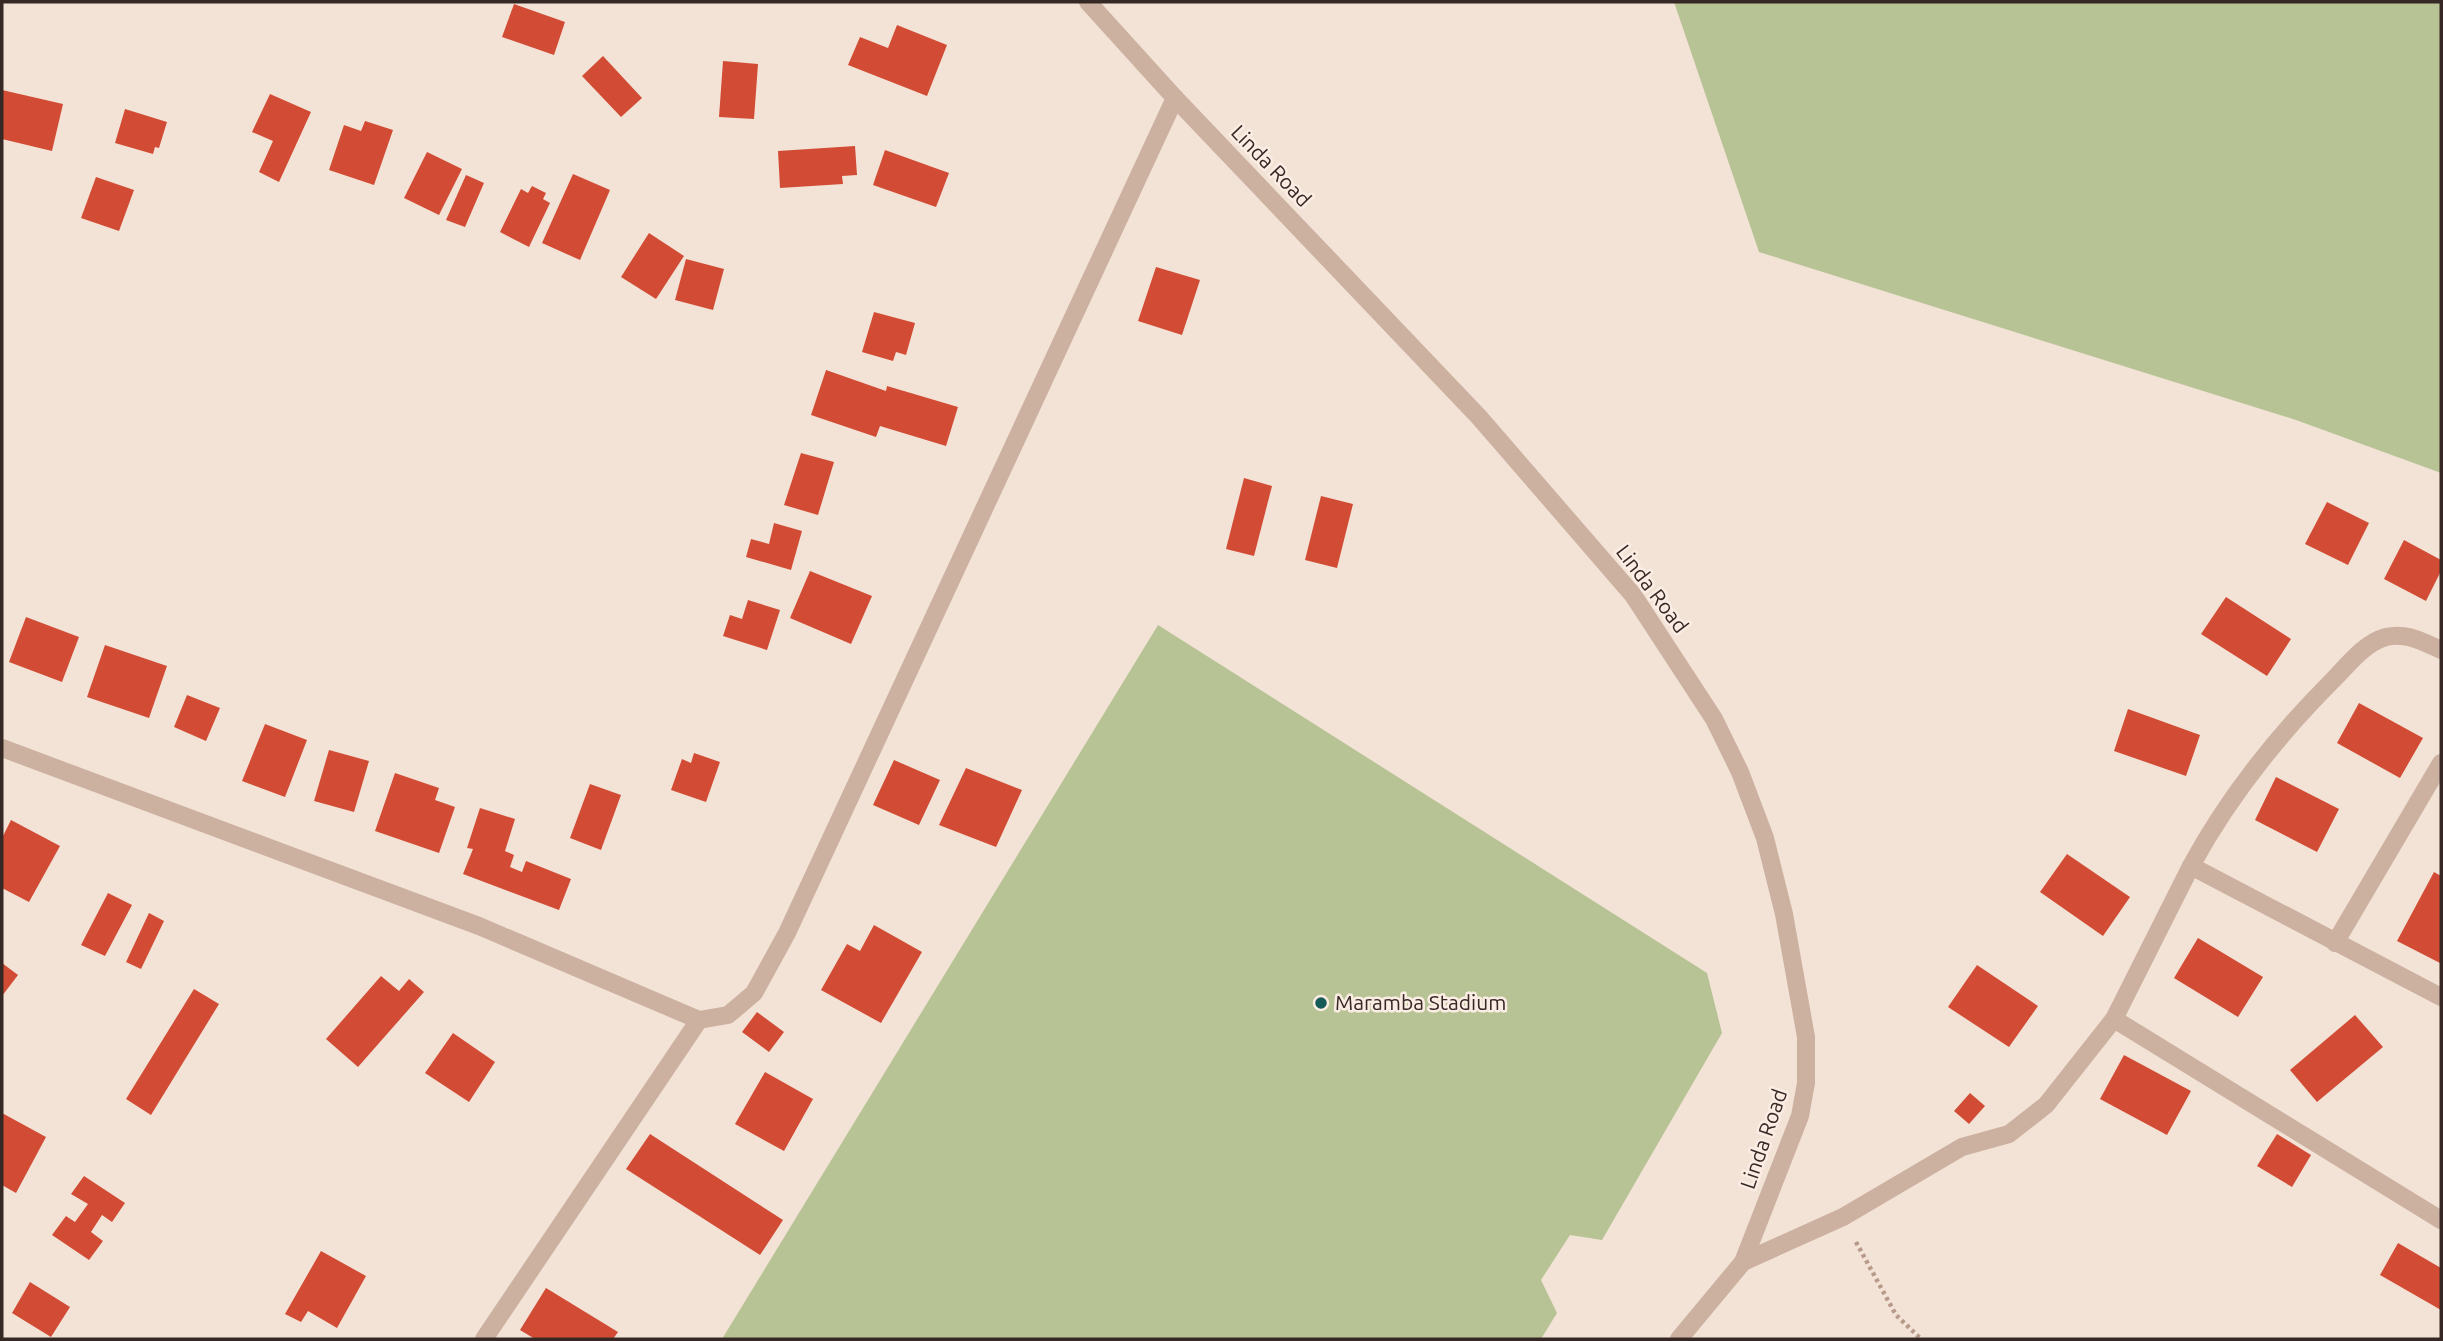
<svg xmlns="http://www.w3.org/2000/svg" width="2443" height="1341" font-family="Ubuntu,sans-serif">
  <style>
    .green { fill: #b8c395 }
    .building { fill: #d24c35 }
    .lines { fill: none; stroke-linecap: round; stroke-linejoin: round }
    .path { stroke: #b89a8b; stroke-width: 4.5; stroke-dasharray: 3.5 3.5; stroke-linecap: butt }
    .minor { stroke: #ccb1a1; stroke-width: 18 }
    .poi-dot { fill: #175b59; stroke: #fbede3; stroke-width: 2.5 }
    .labels { text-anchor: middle; stroke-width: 5; stroke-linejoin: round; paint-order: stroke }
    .street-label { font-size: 21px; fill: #362825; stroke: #fbede3 }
    .poi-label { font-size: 21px; fill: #362825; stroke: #fbede3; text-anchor: start }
  </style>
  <rect width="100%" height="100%" fill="#f3e3d6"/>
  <!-- green -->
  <g class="green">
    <path d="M1674 2H2441V473L2296 420 1759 252Z"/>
    <path d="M1158 625 1707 973 1722 1033 1602 1240 1570 1235 1541 1280 1557 1313 1541 1339H722Z"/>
  </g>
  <!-- building -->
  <g class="building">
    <path d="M514 4 565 22 554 55 502 37Z"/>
    <path d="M897 25 947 45 927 96 848 65 860 37 888 48Z"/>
    <path d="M603 56 642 98 621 117 582 76Z"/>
    <path d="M723 61 758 64 754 119 719 117Z"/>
    <path d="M2 90 63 104 52 151 2 139Z"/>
    <path d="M270 94 311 112 279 182 259 172 273 141 252 132Z"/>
    <path d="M125 109 167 122 159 148 155 147 153 154 115 143Z"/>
    <path d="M365 121 393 130 374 185 329 170 344 125 361 131Z"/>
    <path d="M855 146 857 175 842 176 843 184 780 188 778 151Z"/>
    <path d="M885 150 949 173 936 207 873 185Z"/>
    <path d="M427 152 462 169 439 215 404 198Z"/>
    <path d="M573 174 610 190 580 260 542 243Z"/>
    <path d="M466 175 484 183 465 227 446 220Z"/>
    <path d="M96 177 134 190 119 231 81 218Z"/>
    <path d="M532 186 546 193 543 199 550 203 529 247 500 232 521 189 528 193Z"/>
    <path d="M649 233 684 256 656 299 621 277Z"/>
    <path d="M686 259 724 269 713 310 675 300Z"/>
    <path d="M1156 267 1200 280 1182 335 1138 321Z"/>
    <path d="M874 312 915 323 906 355 896 352 893 361 862 352Z"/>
    <path d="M826 370 886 391 887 386 958 407 946 446 880 426 876 437 811 415Z"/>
    <path d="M801 453 834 462 818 515 784 505Z"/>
    <path d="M1244 478 1272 486 1254 556 1226 549Z"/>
    <path d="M1321 496 1353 504 1337 568 1305 560Z"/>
    <path d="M2327 502 2369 523 2348 565 2305 544Z"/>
    <path d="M774 523 802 531 791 570 746 557 751 539 769 544Z"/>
    <path d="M2404 540 2441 560V571L2426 601 2384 579Z"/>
    <path d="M810 571 872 596 851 644 790 618Z"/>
    <path d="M2226 597 2291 639 2267 676 2201 634Z"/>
    <path d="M748 600 780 610 767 650 723 636 730 615 742 619Z"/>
    <path d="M26 617 79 637 62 682 9 662Z"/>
    <path d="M105 645 167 666 149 718 87 697Z"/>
    <path d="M187 695 220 708 206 741 174 727Z"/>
    <path d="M2359 703 2423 738 2400 778 2337 743Z"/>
    <path d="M2128 709 2200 735 2186 776 2114 751Z"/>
    <path d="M265 724 307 740 285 797 242 781Z"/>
    <path d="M329 750 369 761 354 812 314 801Z"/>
    <path d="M694 753 720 762 706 802 671 790 682 759 691 763Z"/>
    <path d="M894 760 940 780 919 825 873 805Z"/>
    <path d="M966 768 1022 790 996 847 939 825Z"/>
    <path d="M395 773 439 788 435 800 455 807 439 853 375 831Z"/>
    <path d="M2276 777 2339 809 2317 852 2255 820Z"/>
    <path d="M590 784 621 795 601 850 570 838Z"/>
    <path d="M480 808 515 819 505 851 514 855 510 867 522 872 526 861 571 879 559 910 463 874 473 849 467 848Z"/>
    <path d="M11 820 60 846 29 902 2 888V838Z"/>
    <path d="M2067 854 2130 897 2103 936 2040 892Z"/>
    <path d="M2434 872 2441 876 2440 963 2397 941Z"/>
    <path d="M108 893 132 905 105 956 81 945Z"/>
    <path d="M149 913 164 921 141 969 126 962Z"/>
    <path d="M874 925 922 952 881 1023 821 990 847 944 860 951Z"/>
    <path d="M2198 938 2263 977 2238 1017 2174 978Z"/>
    <path d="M2 963 18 975 2 996Z"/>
    <path d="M1977 965 2038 1006 2009 1047 1948 1007Z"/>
    <path d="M381 976 399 991 409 979 424 992 358 1067 326 1039Z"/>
    <path d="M194 989 219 1004 151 1115 126 1099Z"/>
    <path d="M757 1012 784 1032 769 1052 742 1032Z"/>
    <path d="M2355 1015 2383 1047 2317 1102 2290 1070Z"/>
    <path d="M453 1033 495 1062 469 1102 425 1073Z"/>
    <path d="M2124 1055 2191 1091 2167 1135 2100 1099Z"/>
    <path d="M765 1072 813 1099 784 1151 735 1124Z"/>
    <path d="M1970 1093 1985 1106 1969 1124 1954 1111Z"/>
    <path d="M2 1113 46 1137 16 1193 2 1185Z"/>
    <path d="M650 1134 783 1220 760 1255 626 1169Z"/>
    <path d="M2277 1134 2311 1155 2292 1187 2257 1166Z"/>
    <path d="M84 1176 125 1203 112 1222 102 1215 91 1232 103 1241 89 1260 52 1235 66 1216 75 1222 88 1204 71 1194Z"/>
    <path d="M2398 1243 2441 1268V1310L2380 1275Z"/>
    <path d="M321 1251 366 1276 337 1328 308 1311 301 1322 285 1314Z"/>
    <path d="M30 1282 70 1307 51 1337 12 1313Z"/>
    <path d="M546 1288 618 1332 613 1339H535L520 1330Z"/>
  </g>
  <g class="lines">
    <!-- path -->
    <path class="path" d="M1856 1242 1896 1315 1921 1339"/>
    <!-- minor -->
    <g class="minor">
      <path d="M1088 2 1175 98 1479 417 1633 595 1714 719 1740 772 1765 838 1784 914 1806 1037V1083L1800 1116 1743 1262 1679 1339"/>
      <path d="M2 748 479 926 699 1020 728 1015 754 993 787 933 1175 98"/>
      <path d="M2191 866C2229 796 2277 736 2333 680 2348 665 2364 643 2386 637 2407 632 2423 642 2441 650"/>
      <path d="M2335 943 2441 763"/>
      <path d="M2114 1019 2441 1220"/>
      <path d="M1743 1262 1843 1217 1962 1147 2009 1134 2046 1105 2114 1019 2191 866 2441 997"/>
      <path d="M484 1339 699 1020"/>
    </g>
  </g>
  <!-- markers -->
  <circle class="poi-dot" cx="1321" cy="1003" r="7"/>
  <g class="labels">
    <!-- street labels -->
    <g class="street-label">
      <text transform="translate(1271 166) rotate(46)" y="7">Linda Road</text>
      <text transform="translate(1652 589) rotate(53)" y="7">Linda Road</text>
      <text transform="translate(1764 1139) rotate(-71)" y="7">Linda Road</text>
    </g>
    <!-- poi labels -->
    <g class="poi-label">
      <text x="1335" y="1010">Maramba Stadium</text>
    </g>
  </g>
  <!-- border -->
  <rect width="2443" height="1341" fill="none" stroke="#362825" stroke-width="7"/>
</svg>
